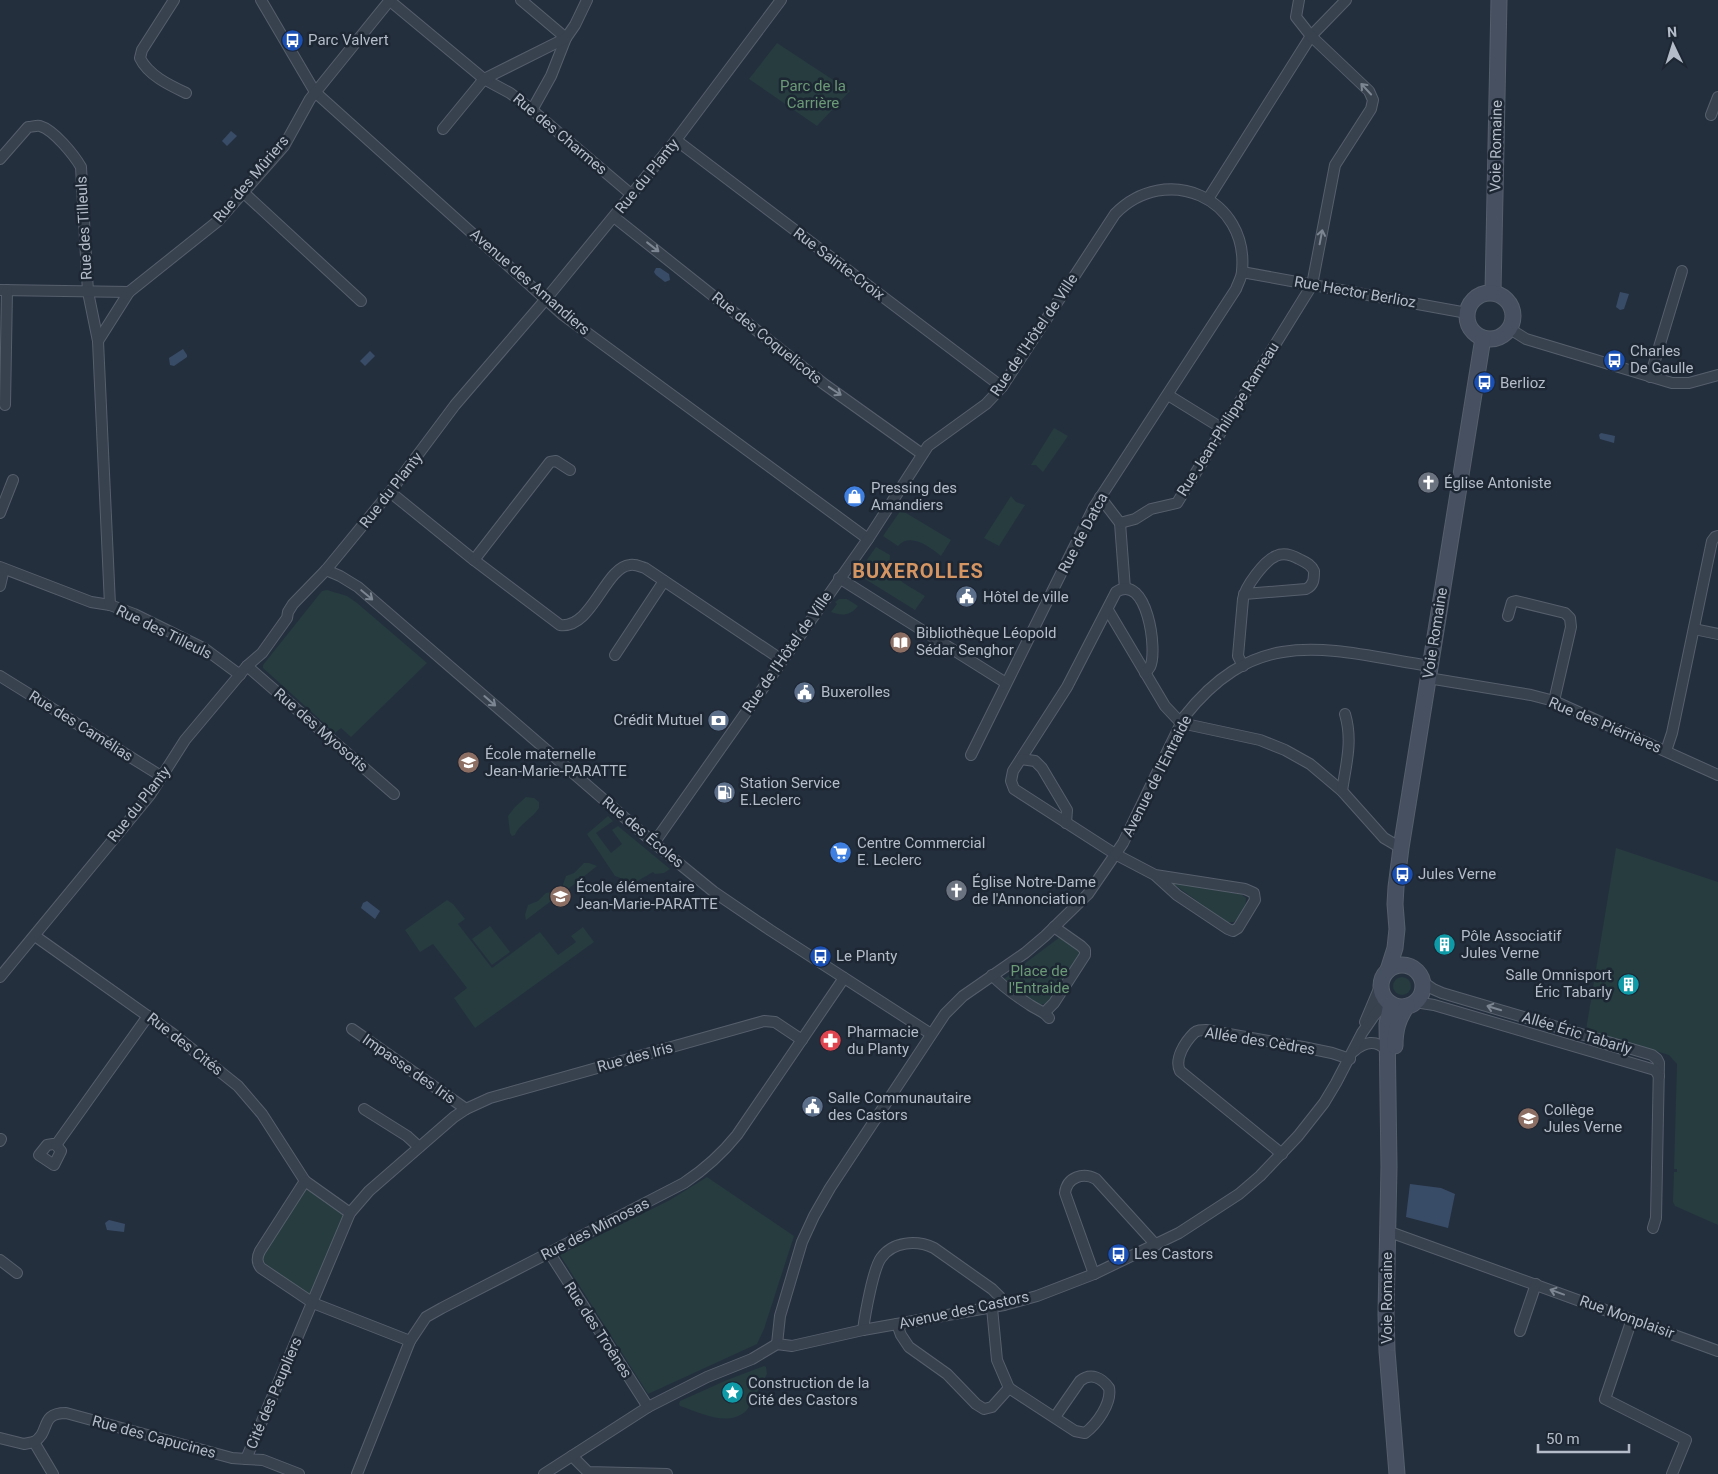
<svg xmlns="http://www.w3.org/2000/svg" width="1718" height="1474" font-family="Roboto,sans-serif">
  <style>
    .green { fill: #263c3f }
    .water { fill: #394c67 }
    .lines { fill: none; stroke-linecap: round; stroke-linejoin: round }
    .street-casing { stroke: #565f6c; stroke-width: 12 }
    .secondary-casing { stroke: #565f6c; stroke-width: 17 }
    .street { stroke: #38414e; stroke-width: 10 }
    .secondary { stroke: #465061; stroke-width: 15 }
    .oneway { stroke: #7c8592 }
    .labels { text-anchor: middle; stroke-width: 5; stroke-linejoin: round; paint-order: stroke }
    .poi-label { font-size: 15px; fill: #b4bcc9; stroke: #1d2633; text-anchor: start }
    .park-label { font-size: 15px; fill: #6b9a76; stroke: #1d2633 }
    .street-label { font-size: 15px; fill: #b4bcc9; stroke: #1d2633 }
    .district-label { font-size: 20px; font-weight: bold; letter-spacing: 1px; fill: #d59563; stroke: #1d2633 }
  </style>
  <rect width="100%" height="100%" fill="#242f3e"/>
  <!-- green -->
  <g class="green">
    <path d="M777 43 850 91 817 126 749 79Z"/>
    <path d="M1054 428 1068 436 1043 472 1036 465H1031Z"/>
    <path d="M1011 496 1016 502 1025 505 999 546 984 538Z"/>
    <path d="M901 510 951 540 941 556C930 547 910 532 898 546L883 536Z"/>
    <path d="M876 547 890 555C887 578 908 585 925 596L915 610 857 574Z"/>
    <path d="M327 590 347 596 357 603 427 663 351 737 341 728 335 733 263 668V665L322 591Z"/>
    <path d="M839 599H847L858 606C850 616 842 616 831 612L837 604 835 602Z"/>
    <path d="M526 797 534 798 539 802V808C533 818 518 825 515 835L512 836 510 833 508 816 515 807Z"/>
    <path d="M608 816 613 821 596 833 611 853 622 844 612 830 618 826 670 869 664 873 655 874 653 872 634 883 615 876 587 834Z"/>
    <path d="M1616 848 1718 882V1225L1675 1206 1673 1202 1674 1172H1677V1169H1674L1677 1064 1669 1055 1586 1030Z"/>
    <path d="M584 863H589L597 866 568 889 561 890 566 876 574 873Z"/>
    <path d="M1172 883 1241 894 1246 898C1246 909 1241 915 1234 922H1227Z"/>
    <path d="M558 891 559 892 555 898 526 920 525 915 528 905 538 901 546 893Z"/>
    <path d="M447 900 453 904 465 919 458 924 492 968 540 932 558 955 576 942 571 936 583 927 594 942 475 1028 454 998 467 988 433 944 420 952 405 930Z"/>
    <path d="M490 926 510 952 492 965 472 939Z"/>
    <path d="M1060 937 1078 947 1081 957 1049 1003 1039 1005 1004 982V979Z"/>
    <circle cx="1402" cy="986" r="9"/>
    <path d="M707 1177 794 1236 764 1329 757 1344 648 1394 560 1255 670 1200Z"/>
    <path d="M306 1185 347 1214 311 1298 263 1265 262 1255Z"/>
    <path d="M764 1366 766 1367 767 1374 747 1410C729 1428 701 1413 680 1406L679 1404 680 1401 727 1380Z"/>
  </g>
  <!-- water -->
  <g class="water">
    <path d="M231 131 237 136 227 146 222 141Z"/>
    <path d="M656 268H660L669 274 670 280 665 282 656 275 654 272Z"/>
    <path d="M1620 292 1629 294 1624 309 1620 310 1616 307Z"/>
    <path d="M183 349 187 355V357L174 366 170 365 169 358Z"/>
    <path d="M370 351 375 356 365 366 360 361Z"/>
    <path d="M1601 433 1615 436 1614 443 1600 439 1599 435Z"/>
    <path d="M367 901 380 911 375 919 361 908 363 903Z"/>
    <path d="M1410 1184 1441 1188 1455 1194 1448 1228 1406 1217Z"/>
    <path d="M109 1220 125 1224 124 1232 107 1230 105 1223Z"/>
  </g>
  <g class="lines">
    <defs>
      <g id="street">
        <path d="M174 0 142 50 140 58C148 75 169 85 186 93"/>
        <path d="M261 0 315 92 563 315 868 539"/>
        <path d="M521 0 566 38 551 76 532 110"/>
        <path d="M390 1 484 79 510 93 532 110 632 195"/>
        <path d="M1711 115 1718 97"/>
        <path d="M443 129 484 79 566 38 575 25 587 0"/>
        <path d="M676 140 1002 387"/>
        <path d="M0 159 28 127C32 127 37 125 40 126 54 130 74 155 81 167L88 292 98 341"/>
        <path d="M243 192 361 301"/>
        <path d="M1208 199 1311 36 1346 0"/>
        <path d="M614 217 824 384 922 454"/>
        <path d="M1242 272 1467 313"/>
        <path d="M0 290 129 292 218 221 284 146 310 99 390 0"/>
        <path d="M1510 329 1526 339 1672 383H1689L1718 375"/>
        <path d="M1650 377 1682 271"/>
        <path d="M1168 395 1223 429"/>
        <path d="M5 405 7 290"/>
        <path d="M390 492 474 560 560 625C592 629 605 567 630 565 636 564 641 567 645 568L782 660"/>
        <path d="M1100 497 1120 523 1125 589"/>
        <path d="M0 513 13 480"/>
        <path d="M1120 523 1135 519 1151 509 1177 503 1312 285 1335 165 1371 109 1373 100 1369 91 1311 36 1296 17 1299 0"/>
        <path d="M474 560 550 462 556 461 570 470"/>
        <path d="M0 567 91 602 110 605 134 614 205 649 240 675"/>
        <path d="M326 570 340 576 358 587 654 843 714 892 770 930 931 1034"/>
        <path d="M839 578 1006 683"/>
        <path d="M0 586 4 569"/>
        <path d="M110 605 98 341 129 292"/>
        <path d="M1108 610 1165 706 1181 723 1260 740 1285 750 1310 764 1342 791 1384 838 1401 848"/>
        <path d="M1508 616 1512 602 1516 601 1565 613 1570 618 1571 627 1554 701"/>
        <path d="M1694 629 1718 634"/>
        <path d="M615 655 664 581"/>
        <path d="M247 666 394 794"/>
        <path d="M1243 666 1238 656 1243 599C1245 587 1264 561 1276 556 1284 552 1292 555 1299 559 1305 562 1311 564 1314 571 1314 579 1314 585 1306 589L1244 594"/>
        <path d="M1145 673C1146 672 1150 668 1150 667 1158 651 1147 572 1116 592L1067 687 1013 771 1011 781 1014 789 1115 854 1155 875 1177 895 1228 929 1233 931 1238 928 1255 900 1254 893 1245 889 1155 875"/>
        <path d="M0 676 161 776"/>
        <path d="M1428 678 1531 695 1554 701 1718 775"/>
        <path d="M1666 751 1672 733 1712 541 1715 537 1718 536"/>
        <path d="M1021 759 1035 761 1042 768 1067 810 1066 823"/>
        <path d="M1342 791C1346 764 1353 741 1345 714"/>
        <path d="M654 843 868 539 928 446 986 404 1002 387 1115 214C1166 162 1249 198 1242 271 1242 277 1238 283 1236 289L1094 507 971 755"/>
        <path d="M35 936 173 1034 238 1086 262 1114 305 1181"/>
        <path d="M992 975C1003 987 1016 996 1030 1005 1037 1010 1044 1011 1049 1018"/>
        <path d="M0 977 150 795 185 740 247 666 262 653 287 618 288 612 293 604 326 570 390 492 455 405 546 299 676 140 781 0"/>
        <path d="M1423 982 1433 989 1442 993 1652 1055 1657 1059 1659 1063 1656 1218 1653 1228"/>
        <path d="M1415 1002 1434 1005 1655 1070 1659 1076"/>
        <path d="M1045 1012 1054 1003 1085 955V950L1081 946 1054 927"/>
        <path d="M1365 1022 1381 984"/>
        <path d="M352 1029 466 1109"/>
        <path d="M1354 1051C1364 1042 1376 1039 1386 1050"/>
        <path d="M364 1109 407 1136 419 1147"/>
        <path d="M0 1141 1 1139"/>
        <path d="M53 1144 56 1145 61 1151 54 1165 39 1155 47 1145Z"/>
        <path d="M56 1145 148 1016"/>
        <path d="M1282 1154 1180 1071C1174 1059 1185 1042 1194 1033 1197 1030 1201 1030 1206 1030L1303 1047 1332 1053 1350 1059"/>
        <path d="M350 1213 305 1181 260 1251C257 1257 256 1262 261 1268L313 1303 410 1341"/>
        <path d="M1387 1231 1718 1351"/>
        <path d="M549 1252 648 1407"/>
        <path d="M0 1260 17 1273"/>
        <path d="M1094 1274 1065 1193C1067 1177 1083 1172 1096 1179L1156 1245"/>
        <path d="M992 1308 997 1360 1009 1388"/>
        <path d="M1632 1319 1605 1399 1686 1440 1672 1474"/>
        <path d="M897 1324 901 1335 909 1347 947 1374 976 1404 984 1409 992 1407 1009 1388 1075 1431 1085 1433C1097 1424 1112 1403 1109 1388 1102 1378 1091 1372 1080 1381L1055 1417"/>
        <path d="M863 1330C865 1315 873 1269 881 1258 893 1241 917 1240 934 1248L992 1289 1000 1297 1004 1305"/>
        <path d="M1520 1331 1536 1284"/>
        <path d="M777 1344 780 1316 802 1242 814 1216 830 1188 945 1014 963 996 1025 953 1045 936 1088 894 1123 843 1184 717C1258 623 1328 650 1430 666"/>
        <path d="M0 1438 24 1444 34 1442 53 1474"/>
        <path d="M34 1442C51 1432 39 1413 66 1413L232 1458 246 1459"/>
        <path d="M572 1456 588 1472 667 1474"/>
        <path d="M299 1474 263 1460 246 1459 350 1213 369 1191 454 1117 466 1109 490 1098 764 1021 775 1022 802 1040"/>
        <path d="M357 1474 410 1341 426 1317 442 1308 684 1183C705 1169 721 1155 737 1135L844 978"/>
        <path d="M544 1474 648 1407 707 1377 752 1359 777 1344 792 1346 863 1330 1004 1305 1037 1296 1094 1274 1179 1233 1239 1194 1260 1176 1298 1136 1324 1103 1336 1083 1362 1033 1373 1017 1382 1006 1388 1002"/>
      </g>
      <g id="secondary">
        <path d="M1493 292 1499 0"/>
        <circle cx="1490" cy="316" r="23"/>
        <circle cx="1402" cy="986" r="21"/>
        <path d="M1388 970 1395 948 1397 929 1395 904 1396 887 1401 848 1483 338"/>
        <path d="M1391 1004 1387 1024 1389 1167 1386 1314 1387 1351 1397 1474"/>
        <path d="M1395 1046C1395 1030 1398 1019 1407 1006"/>
      </g>
    </defs>
    <!-- street casing -->
    <use href="#street" class="street-casing"/>
    <!-- secondary casing -->
    <use href="#secondary" class="secondary-casing"/>
    <!-- street -->
    <use href="#street" class="street"/>
    <!-- secondary -->
    <use href="#secondary" class="secondary"/>
  </g>
  <!-- one-way arrows -->
  <defs><path id="oneway-shaft" d="M-6 0H5M1.5-3L5.5 0L1.5 3" fill="none" stroke-width="1.6" stroke-linecap="round" stroke-linejoin="round" transform="scale(1.25)"/></defs>
  <g class="oneway">
    <use href="#oneway-shaft" transform="translate(1366 89) rotate(-133)"/>
    <use href="#oneway-shaft" transform="translate(1321 237) rotate(-79)"/>
    <use href="#oneway-shaft" transform="translate(653 247) rotate(38)"/>
    <use href="#oneway-shaft" transform="translate(835 391) rotate(34)"/>
    <use href="#oneway-shaft" transform="translate(367 595) rotate(40)"/>
    <use href="#oneway-shaft" transform="translate(490 701) rotate(41)"/>
    <use href="#oneway-shaft" transform="translate(1494 1008) rotate(-163)"/>
    <use href="#oneway-shaft" transform="translate(1557 1292) rotate(-160)"/>
  </g>
  <!-- icons -->
  <defs>
    <symbol id="bus-disc" viewBox="-11 -11 22 22"><circle r="9.5" fill="#1a4fb4" stroke="#1d2633"/><path d="M-5-6H5V4H4V6H2V4H-2V6H-4V4H-5ZM-3.5-4V0h7V-4ZM-3.5 1.2v1.5H-2V1.2ZM2 1.2v1.5H3.5V1.2Z" fill="#fff"/></symbol>
    <symbol id="church-disc" viewBox="-11 -11 22 22"><circle r="9.5" fill="#6b7280" stroke="#1d2633"/><path d="M-1.2-6h2.4v3.5h3.3v2.4h-3.3V6h-2.4V-.1h-3.3v-2.4h3.3Z" fill="#fff"/></symbol>
    <symbol id="shop-disc" viewBox="-11 -11 22 22"><circle r="9.5" fill="#3f7fe0" stroke="#1d2633"/><path d="M-5-2.5h2.3a2.7 3.5 0 0 1 5.4 0H5L5.5 6h-11ZM-1.5-2.5h3a1.5 2.3 0 0 0-3 0Z" fill="#fff"/></symbol>
    <symbol id="civic-disc" viewBox="-11 -11 22 22"><circle r="9.5" fill="#5c6f8a" stroke="#1d2633"/><path d="M-.6-6.5H3V-4.5H.6V-3L4-1V1h2V6H-6V1h2V-1L-.6-3ZM-1.2 2.5V6h2.4V2.5Z" fill="#fff"/></symbol>
    <symbol id="library-disc" viewBox="-11 -11 22 22"><circle r="9.5" fill="#8d6e63" stroke="#1d2633"/><path d="M-6-4Q-3-5.5-.7-3.5V5Q-3 3-6 4ZM6-4Q3-5.5 .7-3.5V5Q3 3 6 4Z" fill="#fff"/></symbol>
    <symbol id="bank-disc" viewBox="-11 -11 22 22"><circle r="9.5" fill="#5c6f8a" stroke="#1d2633"/><path d="M-6-4H6V4H-6ZM0-2.3a2.3 2.3 0 1 0 0 4.6a2.3 2.3 0 1 0 0-4.6Z" fill="#fff"/></symbol>
    <symbol id="school-disc" viewBox="-11 -11 22 22"><circle r="9.5" fill="#8d6e63" stroke="#1d2633"/><path d="M0-5L7-2L0 1L-7-2ZM-4 1L0 2.5L4 1V4Q0 6-4 4Z" fill="#fff"/></symbol>
    <symbol id="fuel-disc" viewBox="-11 -11 22 22"><circle r="9.5" fill="#5c6f8a" stroke="#1d2633"/><path d="M-5.5-6h7V0h2V4h1.3V-2.5L3-4.5l.8-.8L6-3V5H2.5V1h-1V6h-7ZM-4.2-4.7v3.2H.2V-4.7Z" fill="#fff"/></symbol>
    <symbol id="supermarket-disc" viewBox="-11 -11 22 22"><circle r="9.5" fill="#3f7fe0" stroke="#1d2633"/><path d="M-6-5.5h2.5l.6 2H6L4.5 2H-2.5L-4.4-4H-6ZM-1.5 3.2a1.3 1.3 0 1 0 .1 0ZM3 3.2a1.3 1.3 0 1 0 .1 0Z" fill="#fff"/></symbol>
    <symbol id="building-disc" viewBox="-11 -11 22 22"><circle r="9.5" fill="#0f9aa8" stroke="#1d2633"/><path d="M-4-6H4V6H1V3H-1V6H-4ZM-2.5-4.3h1.7v1.8h-1.7ZM.8-4.3h1.7v1.8H.8ZM-2.5-1h1.7V.8h-1.7ZM.8-1h1.7V.8H.8Z" fill="#fff"/></symbol>
    <symbol id="pharmacy-disc" viewBox="-11 -11 22 22"><circle r="9.5" fill="#e0444e" stroke="#1d2633"/><path d="M-2-6h4v4h4v4h-4v4h-4v-4h-4v-4h4Z" fill="#fff"/></symbol>
    <symbol id="sight-disc" viewBox="-11 -11 22 22"><circle r="9.5" fill="#0f9aa8" stroke="#1d2633"/><path d="M0-6L1.8-2.2L6-1.7L2.9 1.2L3.7 5.4L0 3.3L-3.7 5.4L-2.9 1.2L-6-1.7L-1.8-2.2Z" fill="#fff"/></symbol>
  </defs>
  <g fill-rule="evenodd">
    <use href="#bus-disc" x="280" y="28" width="25" height="25"/>
    <use href="#bus-disc" x="1602" y="348" width="25" height="25"/>
    <use href="#bus-disc" x="1472" y="370" width="25" height="25"/>
    <use href="#church-disc" x="1416" y="470" width="25" height="25"/>
    <use href="#shop-disc" x="842" y="484" width="25" height="25"/>
    <use href="#civic-disc" x="954" y="584" width="25" height="25"/>
    <use href="#library-disc" x="888" y="630" width="25" height="25"/>
    <use href="#civic-disc" x="792" y="680" width="25" height="25"/>
    <use href="#bank-disc" x="706" y="708" width="25" height="25"/>
    <use href="#school-disc" x="456" y="750" width="25" height="25"/>
    <use href="#fuel-disc" x="712" y="780" width="25" height="25"/>
    <use href="#supermarket-disc" x="828" y="840" width="25" height="25"/>
    <use href="#bus-disc" x="1390" y="862" width="25" height="25"/>
    <use href="#church-disc" x="944" y="878" width="25" height="25"/>
    <use href="#school-disc" x="548" y="884" width="25" height="25"/>
    <use href="#building-disc" x="1432" y="932" width="25" height="25"/>
    <use href="#bus-disc" x="808" y="944" width="25" height="25"/>
    <use href="#building-disc" x="1616" y="972" width="25" height="25"/>
    <use href="#pharmacy-disc" x="818" y="1028" width="25" height="25"/>
    <use href="#civic-disc" x="800" y="1094" width="25" height="25"/>
    <use href="#school-disc" x="1516" y="1106" width="25" height="25"/>
    <use href="#bus-disc" x="1106" y="1242" width="25" height="25"/>
    <use href="#sight-disc" x="720" y="1380" width="25" height="25"/>
  </g>
  <g class="labels">
    <!-- poi labels -->
    <g class="poi-label">
      <text x="308" y="45">Parc Valvert</text>
      <text x="1630" y="356">Charles<tspan x="1630" dy="17">De Gaulle</tspan></text>
      <text x="1500" y="388">Berlioz</text>
      <text x="1444" y="488">Église Antoniste</text>
      <text x="871" y="493">Pressing des<tspan x="871" dy="17">Amandiers</tspan></text>
      <text x="983" y="602">Hôtel de ville</text>
      <text x="916" y="638">Bibliothèque Léopold<tspan x="916" dy="17">Sédar Senghor</tspan></text>
      <text x="821" y="697">Buxerolles</text>
      <text x="703" y="725" text-anchor="end">Crédit Mutuel</text>
      <text x="485" y="759">École maternelle<tspan x="485" dy="17">Jean-Marie-PARATTE</tspan></text>
      <text x="740" y="788">Station Service<tspan x="740" dy="17">E.Leclerc</tspan></text>
      <text x="857" y="848">Centre Commercial<tspan x="857" dy="17">E. Leclerc</tspan></text>
      <text x="1418" y="879">Jules Verne</text>
      <text x="972" y="887">Église Notre-Dame<tspan x="972" dy="17">de l'Annonciation</tspan></text>
      <text x="576" y="892">École élémentaire<tspan x="576" dy="17">Jean-Marie-PARATTE</tspan></text>
      <text x="1461" y="941">Pôle Associatif<tspan x="1461" dy="17">Jules Verne</tspan></text>
      <text x="836" y="961">Le Planty</text>
      <text x="1612" y="980" text-anchor="end">Salle Omnisport<tspan x="1612" dy="17">Éric Tabarly</tspan></text>
      <text x="847" y="1037">Pharmacie<tspan x="847" dy="17">du Planty</tspan></text>
      <text x="828" y="1103">Salle Communautaire<tspan x="828" dy="17">des Castors</tspan></text>
      <text x="1544" y="1115">Collège<tspan x="1544" dy="17">Jules Verne</tspan></text>
      <text x="1134" y="1259">Les Castors</text>
      <text x="748" y="1388">Construction de la<tspan x="748" dy="17">Cité des Castors</tspan></text>
    </g>
    <!-- park labels -->
    <g class="park-label">
      <text x="813" y="91">Parc de la<tspan x="813" dy="17">Carrière</tspan></text>
      <text x="1039" y="976">Place de<tspan x="1039" dy="17">l'Entraide</tspan></text>
    </g>
    <!-- street labels -->
    <g class="street-label">
      <text transform="translate(560 134) rotate(40)" y="5">Rue des Charmes</text>
      <text transform="translate(1496 146) rotate(-89)" y="5">Voie Romaine</text>
      <text transform="translate(647 176) rotate(-51)" y="5">Rue du Planty</text>
      <text transform="translate(251 179) rotate(-50)" y="5">Rue des Mûriers</text>
      <text transform="translate(84 228) rotate(-93)" y="5">Rue des Tilleuls</text>
      <text transform="translate(839 264) rotate(37)" y="5">Rue Sainte-Croix</text>
      <text transform="translate(530 282) rotate(41)" y="5">Avenue des Amandiers</text>
      <text transform="translate(1355 292) rotate(10)" y="5">Rue Hector Berlioz</text>
      <text transform="translate(1034 335) rotate(-56)" y="5">Rue de l'Hôtel de Ville</text>
      <text transform="translate(767 338) rotate(39)" y="5">Rue des Coquelicots</text>
      <text transform="translate(1228 419) rotate(-58)" y="5">Rue Jean-Philippe Rameau</text>
      <text transform="translate(391 490) rotate(-52)" y="5">Rue du Planty</text>
      <text transform="translate(1083 533) rotate(-62)" y="5">Rue de Datca</text>
      <text transform="translate(164 632) rotate(26)" y="5">Rue des Tilleuls</text>
      <text transform="translate(1435 633) rotate(-81)" y="5">Voie Romaine</text>
      <text transform="translate(787 652) rotate(-55)" y="5">Rue de l'Hôtel de Ville</text>
      <text transform="translate(1605 725) rotate(23)" y="5">Rue des Piérrières</text>
      <text transform="translate(81 726) rotate(32)" y="5">Rue des Camélias</text>
      <text transform="translate(321 730) rotate(41)" y="5">Rue des Myosotis</text>
      <text transform="translate(1157 776) rotate(-63)" y="5">Avenue de l'Entraide</text>
      <text transform="translate(139 804) rotate(-52)" y="5">Rue du Planty</text>
      <text transform="translate(643 832) rotate(40)" y="5">Rue des Écoles</text>
      <text transform="translate(1577 1033) rotate(17)" y="5">Allée Éric Tabarly</text>
      <text transform="translate(1260 1041) rotate(9)" y="5">Allée des Cèdres</text>
      <text transform="translate(185 1044) rotate(38)" y="5">Rue des Cités</text>
      <text transform="translate(635 1057) rotate(-15)" y="5">Rue des Iris</text>
      <text transform="translate(409 1069) rotate(35)" y="5">Impasse des Iris</text>
      <text transform="translate(595 1229) rotate(-27)" y="5">Rue des Mimosas</text>
      <text transform="translate(1387 1298) rotate(-90)" y="5">Voie Romaine</text>
      <text transform="translate(964 1310) rotate(-12)" y="5">Avenue des Castors</text>
      <text transform="translate(1627 1317) rotate(20)" y="5">Rue Monplaisir</text>
      <text transform="translate(598 1330) rotate(57)" y="5">Rue des Troênes</text>
      <text transform="translate(274 1393) rotate(-67)" y="5">Cité des Peupliers</text>
      <text transform="translate(154 1437) rotate(15)" y="5">Rue des Capucines</text>
    </g>
    <!-- district labels -->
    <g class="district-label">
      <text x="918" y="578">BUXEROLLES</text>
    </g>
  </g>
  <!-- north arrow -->
  <g transform="translate(1673 45) rotate(356)" stroke="#1d2633" stroke-width="4" paint-order="stroke">
  <path d="M0-4L9 19L0 12L-9 19Z" fill="#b4bcc9"/>
  <text y="-8" font-size="14" font-weight="bold" text-anchor="middle" fill="#b4bcc9">N</text>
  </g>
  <!-- scale -->
  <path d="M1538 1444v8h91v-8" fill="none" stroke="#b4bcc9" stroke-width="2.5"/>
  <text x="1546" y="1444" font-size="15" fill="#b4bcc9" stroke="#1d2633" stroke-width="4" paint-order="stroke">50 m</text>
</svg>
